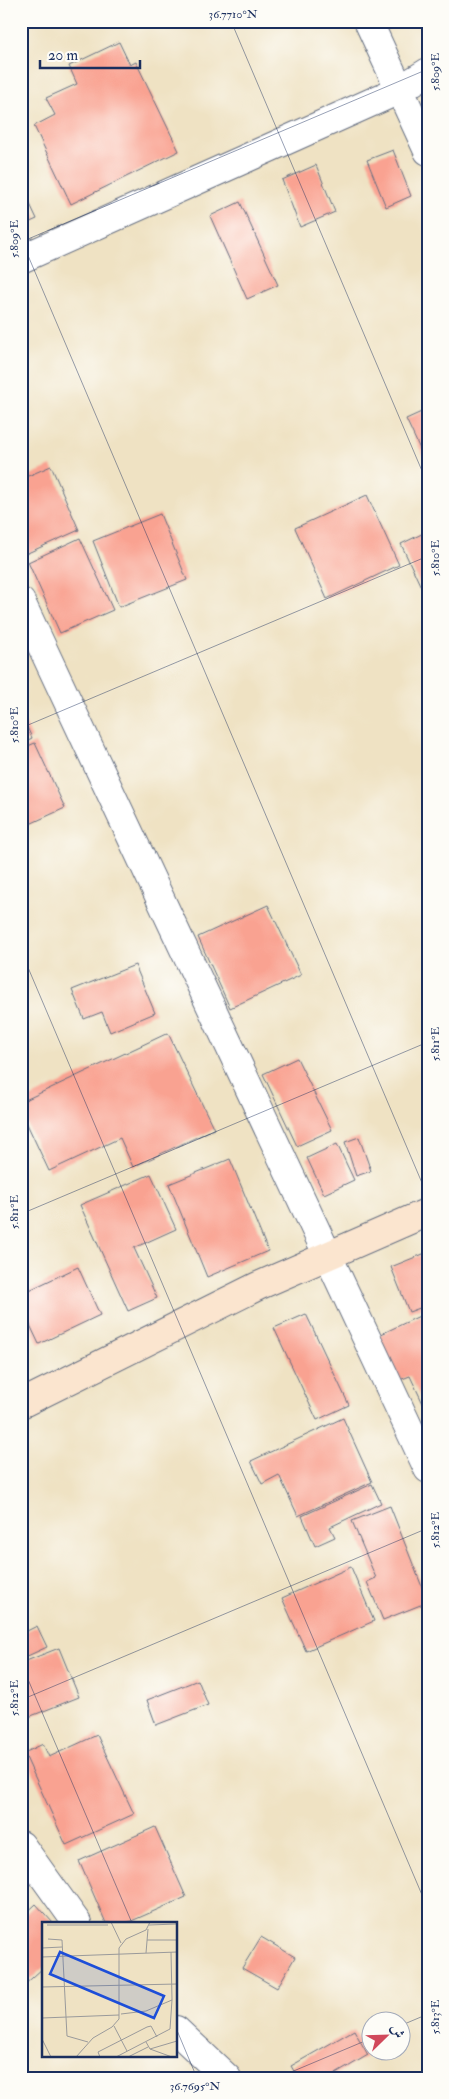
<svg xmlns="http://www.w3.org/2000/svg" width="449" height="2099" font-family="'IM FELL Double Pica',Amiri,serif">
  <style>
    .building { fill: #f9a291 }
    .lines { fill: none; stroke-linecap: round; stroke-linejoin: round }
    .minor-casing { stroke: #656e81; stroke-width: 30 }
    .tertiary-casing { stroke: #656e81; stroke-width: 30 }
    .secondary-casing { stroke: #656e81; stroke-width: 30 }
    .minor { stroke: #fff; stroke-width: 28 }
    .tertiary { stroke: #fff; stroke-width: 28 }
    .secondary { stroke: #fbe5cf; stroke-width: 28 }
    .ticks { fill: none; stroke: #1b2f5e; stroke-width: 1; stroke-opacity: 0.45 }
    .inset-road { fill: none; stroke: #9a9a9b; stroke-width: 1 }
    .view { fill: #1d4ed8; fill-opacity: 0.15; stroke: #1d4ed8; stroke-width: 2.5 }
    .inset-edge { fill: none; stroke: #1b2f5e; stroke-width: 2.5 }
    .neatline { fill: none; stroke: #1b2f5e; stroke-width: 2 }
    .ticks-label { font-size: 12px; text-anchor: middle; fill: #1b2f5e }
  </style>
  <rect width="100%" height="100%" fill="#fdfcf7"/>
  <filter id="ink" filterUnits="userSpaceOnUse"><feTurbulence type="fractalNoise" baseFrequency=".02" numOctaves="2"/><feDisplacementMap in="SourceGraphic" scale="10" xChannelSelector="R" yChannelSelector="G"/><feConvolveMatrix kernelMatrix="1 2 1 2 8 2 1 2 1" color-interpolation-filters="sRGB"/></filter>
  <filter id="wash" filterUnits="userSpaceOnUse"><feTurbulence type="fractalNoise" baseFrequency=".0096" numOctaves="4" result="noise"/><feDisplacementMap in="SourceGraphic" scale="20" xChannelSelector="R" yChannelSelector="G"/><feGaussianBlur stdDeviation="1.12" result="paint"/><feColorMatrix in="noise" values="0 0 0 0 0 0 0 0 0 0 0 0 0 0 0 0 0 1.4 0 .05"/><feComposite in="paint" operator="in"/></filter>
  <g filter="url(#wash)">
    <rect width="100%" height="100%" fill="#efe2c3"/>
    <g id="blocks">
      <!-- building -->
      <g class="building">
        <path d="M119 42 130 65 136 62 179 151 71 204 34 126 55 115 46 98 77 84 69 66Z"/>
        <path d="M393 150 411 196 386 207 367 160Z"/>
        <path d="M316 165 335 212 300 227 282 180Z"/>
        <path d="M21 185 37 219 21 226Z"/>
        <path d="M240 202 278 285 247 299 210 216Z"/>
        <path d="M428 409V462H426L406 419Z"/>
        <path d="M51 466 79 530 21 556V479Z"/>
        <path d="M367 495 399 565 327 599 295 528Z"/>
        <path d="M160 514 187 580 119 607 93 541Z"/>
        <path d="M428 531V586L422 589 401 544Z"/>
        <path d="M80 538 113 610 60 633 28 562Z"/>
        <path d="M21 714 32 738 21 744Z"/>
        <path d="M35 743 65 808 21 828V749Z"/>
        <path d="M268 905 301 975 230 1008 198 937Z"/>
        <path d="M135 965 155 1013 110 1032 102 1012 84 1019 72 990Z"/>
        <path d="M168 1033 214 1129 133 1167 120 1138 49 1171 21 1111V1102Z"/>
        <path d="M297 1058 332 1130 297 1146 263 1074Z"/>
        <path d="M359 1137 371 1171 356 1176 345 1142Z"/>
        <path d="M337 1144 354 1180 324 1194 307 1158Z"/>
        <path d="M230 1159 268 1251 207 1277 169 1184Z"/>
        <path d="M151 1174 176 1229 134 1248 157 1298 128 1311 80 1205Z"/>
        <path d="M428 1252V1305L409 1312 391 1267Z"/>
        <path d="M78 1267 100 1315 39 1344 21 1306V1294Z"/>
        <path d="M428 1312V1414L410 1376 397 1381 377 1336Z"/>
        <path d="M306 1314 349 1405 317 1420 274 1328Z"/>
        <path d="M343 1418 372 1482 298 1516 279 1475 262 1484 251 1461Z"/>
        <path d="M372 1484 381 1503 330 1527 335 1537 315 1546 302 1516Z"/>
        <path d="M390 1506 428 1602 383 1620 367 1582 376 1578 352 1521Z"/>
        <path d="M351 1567 374 1621 306 1651 282 1598Z"/>
        <path d="M37 1626 47 1647 21 1659V1634Z"/>
        <path d="M59 1648 79 1697 21 1720V1663Z"/>
        <path d="M198 1680 208 1705 156 1725 147 1700Z"/>
        <path d="M97 1735 134 1814 66 1845 24 1753 43 1744 49 1757Z"/>
        <path d="M155 1827 186 1897 127 1923H106L79 1861Z"/>
        <path d="M36 1904 53 1923H44V1967L21 1988V1918Z"/>
        <path d="M261 1937 295 1957 277 1988 242 1968Z"/>
        <path d="M354 2030 368 2055 329 2078H298L291 2066Z"/>
      </g>
    </g>
  </g>
  <g filter="url(#ink)">
    <use href="#blocks" fill-opacity="0" stroke="#656e81" stroke-width="1"/>
    <g class="lines">
      <defs>
        <g id="minor">
          <path d="M21 259 399 90 428 72"/>
          <path d="M21 602 428 1469"/>
          <path d="M21 1845 77 1923"/>
          <path d="M176 2030 227 2078"/>
        </g>
        <path id="tertiary" d="M368 21 428 151"/>
        <path id="secondary" d="M21 1404 258 1286 428 1212"/>
      </defs>
      <!-- minor casing -->
      <use href="#minor" class="minor-casing"/>
      <!-- tertiary casing -->
      <use href="#tertiary" class="tertiary-casing"/>
      <!-- secondary casing -->
      <use href="#secondary" class="secondary-casing"/>
      <!-- minor -->
      <use href="#minor" class="minor"/>
      <!-- tertiary -->
      <use href="#tertiary" class="tertiary"/>
      <!-- secondary -->
      <use href="#secondary" class="secondary"/>
    </g>
  </g>
  <!-- ticks -->
  <path class="ticks" d="M231 21 428 485M21 239 428 1197M21 242 428 69M21 728 428 556M21 951 428 1909M21 1214 428 1042M21 1663 132 1923M21 1700 428 1528M402 2025 428 2014M176 2028 197 2078M277 2078 372 2038"/>
  <!-- overview -->
  <g transform="translate(42 1922)">
    <rect width="135" height="135" fill="#efe2c3"/>
    <path class="inset-road" d="M69 0 79 21M5 3H66M107 3 135 2M6 17 20 18 25 114 46 120M105 18H135M0 26 20 25M104 31 106 7M0 35 135 30M0 65 135 62M79 92 104 89 130 78 129 30M0 96 77 93M72 104 85 129M0 117 9 135M104 120 108 127 130 135M108 127 135 119M34 135 51 116 70 105 77 97V26L84 17 104 8 108 0M58 135 56 130 105 105 109 104 115 115M74 135 128 107 130 78M86 135 106 125"/>
    <path class="view" d="M18 30 122 74 112 96 8 52Z"/>
    <rect width="135" height="135" class="inset-edge"/>
  </g>
  <!-- margin -->
  <rect width="449" height="2099" fill="none" stroke="#fdfcf7" stroke-width="55"/>
  <!-- north arrow -->
  <g transform="translate(386 2036) rotate(67)"><circle r="24" fill="#fdfcf7" stroke="#a3aaba"/>
  <path d="M0-4L9 19L0 12L-9 19Z" fill="#d1495b"/>
  <text y="-8" font-size="14" font-weight="bold" text-anchor="middle" fill="#1b2f5e">ش</text>
  </g>
  <!-- scale -->
  <path d="M40 60v8h100v-8" fill="none" stroke="#1b2f5e" stroke-width="2.5"/>
  <text x="48" y="60" font-size="15" fill="#1b2f5e" stroke="#fdfcf7" stroke-width="4" paint-order="stroke">20 m</text>
  <rect x="28" y="28" width="394" height="2044" class="neatline"/>
  <g class="ticks-label">
    <text x="233" y="18">36.7710°N</text>
    <text transform="translate(435 72) rotate(-90)" y="4">5.809°E</text>
    <text transform="translate(14 239) rotate(-90)" y="4">5.809°E</text>
    <text transform="translate(435 558) rotate(-90)" y="4">5.810°E</text>
    <text transform="translate(14 725) rotate(-90)" y="4">5.810°E</text>
    <text transform="translate(435 1044) rotate(-90)" y="4">5.811°E</text>
    <text transform="translate(14 1212) rotate(-90)" y="4">5.811°E</text>
    <text transform="translate(435 1530) rotate(-90)" y="4">5.812°E</text>
    <text transform="translate(14 1698) rotate(-90)" y="4">5.812°E</text>
    <text transform="translate(435 2017) rotate(-90)" y="4">5.813°E</text>
    <text x="195" y="2090">36.7695°N</text>
  </g>
</svg>
